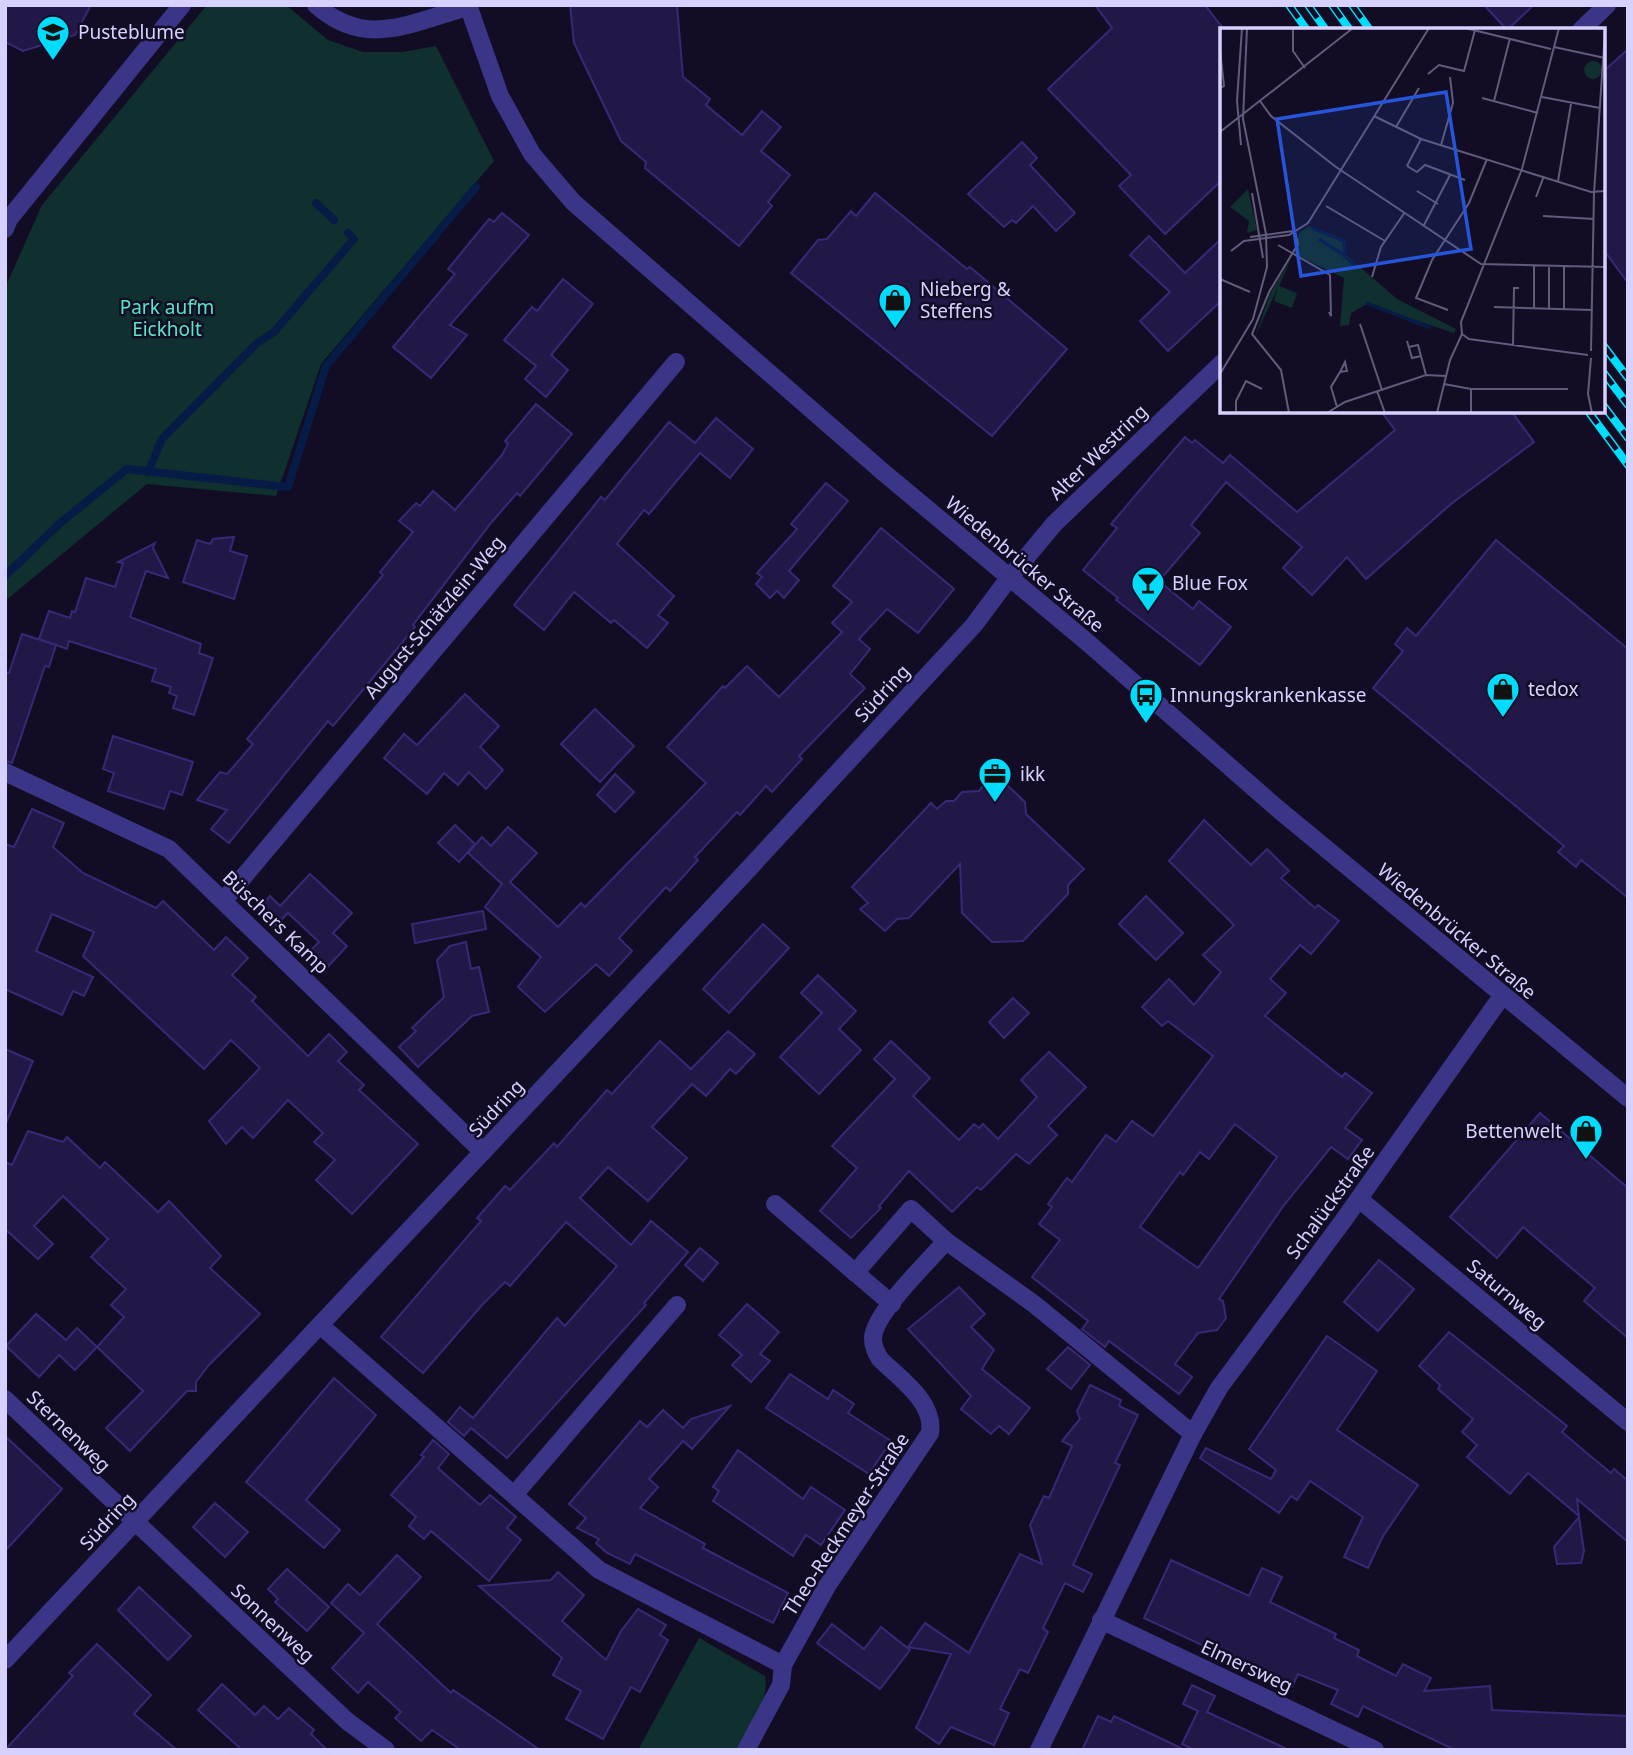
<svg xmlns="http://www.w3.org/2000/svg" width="1633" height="1755" font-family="'Noto Sans',sans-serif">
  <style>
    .green { fill: #0f302f }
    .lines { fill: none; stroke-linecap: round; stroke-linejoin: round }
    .stream { stroke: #061b45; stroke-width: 8 }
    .building { fill: #221847; stroke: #392875; stroke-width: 2; fill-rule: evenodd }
    .minor { stroke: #3a3587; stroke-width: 18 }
    .tertiary { stroke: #3a3587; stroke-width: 18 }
    .rail-casing { stroke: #00ddfc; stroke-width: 8 }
    .rail { stroke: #120d25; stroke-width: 5; stroke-dasharray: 16; stroke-linecap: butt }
    .labels { text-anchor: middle; stroke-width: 5; stroke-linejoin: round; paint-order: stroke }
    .poi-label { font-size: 19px; fill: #d7d1ff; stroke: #120d25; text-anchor: start }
    .park-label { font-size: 19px; fill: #54e8c6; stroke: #120d25 }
    .street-label { font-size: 19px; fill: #d7d1ff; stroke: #120d25 }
    .inset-river { fill: none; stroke: #061b45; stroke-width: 3.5 }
    .inset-road { fill: none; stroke: #615b7c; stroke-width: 2 }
    .view { fill: #2655da; fill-opacity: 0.15; stroke: #2655da; stroke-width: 3.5 }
    .inset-edge { fill: none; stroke: #d7d1ff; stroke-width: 3.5 }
  </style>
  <rect width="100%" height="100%" fill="#120d25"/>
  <!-- green -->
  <g class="green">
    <path d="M207 5H286L328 40 363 52H402L436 46 494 161 321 364 276 496 147 484 5 601V288L42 205Z"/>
    <path d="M699 1638 765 1676C770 1703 750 1727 737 1750H638Z"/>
  </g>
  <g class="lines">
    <!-- stream -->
    <g class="stream">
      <path d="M316 203 334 220"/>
      <path d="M148 472 162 439 257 343 274 332 354 239 348 233"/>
      <path d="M5 576 59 524 127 469 288 487 326 366 476 187"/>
    </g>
  </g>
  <!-- building -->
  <g class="building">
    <path d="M5 5H91L75 35 23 51 5 42Z"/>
    <path d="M570 5H677L683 77 710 99 706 105 742 135 762 111 781 127 761 151 790 175 768 202 772 206 739 246 645 168 646 162 621 141 574 43Z"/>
    <path d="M1095 5H1205L1222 27V180L1165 234 1119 186 1131 175 1048 89 1112 28Z"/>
    <path d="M1484 5H1534L1507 30Z"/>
    <path d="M1628 49V283L1603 249V72Z"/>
    <path d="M1022 142 1037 158 1030 165 1075 213 1056 231 1033 206 1016 223 1012 220 1004 227 968 194Z"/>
    <path d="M875 193 967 269 970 267 1067 349 992 436 791 273 818 240 827 239 851 211 856 216Z"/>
    <path d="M502 213 529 235 450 325 467 335 431 378 393 347 455 274 448 269 489 219 494 222Z"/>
    <path d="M1149 236 1185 273 1222 238V300L1168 351 1140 321 1170 292 1130 255Z"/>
    <path d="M563 279 593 304 551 355 568 370 546 397 525 379 536 366 504 340 532 307 537 311Z"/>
    <path d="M536 404 572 434 520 496 517 493 491 523 413 625 415 627 333 726 328 721 229 843 211 829 227 810 197 800 220 772 227 774 253 744 247 739 383 575 380 572 413 532 399 521 416 503 420 506 433 491 455 510 502 455 508 444 505 441Z"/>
    <path d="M1381 411H1511L1534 442 1451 504 1366 579 1347 557 1312 595 1283 568 1302 547 1226 482 1191 525 1200 533 1159 581 1193 609 1199 601 1231 627 1200 665 1116 600 1118 598 1083 570 1117 528 1111 524 1185 437 1192 443 1195 440 1223 463 1230 455 1297 512 1395 430Z"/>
    <path d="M716 418 753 449 730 478 700 453 649 514 644 510 617 544 674 596 658 615 668 623 647 648 614 620 611 623 574 592 544 630 514 605 601 497 605 500 669 422 695 443Z"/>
    <path d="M826 483 848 501 789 571 799 580 784 598 777 591 770 598 756 584 762 577 757 573 797 529 791 524Z"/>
    <path d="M881 528 954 589 918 633 887 609 859 639 870 649 850 674 865 688 799 756 802 759 772 792 766 786 740 815 737 812 695 857 698 860 670 891 666 887 619 938 632 951 609 976 596 964 545 1012 518 987 541 957 485 907 502 884 468 853 482 837 491 846 508 827 537 853 510 882 558 927 581 903 585 907 706 783 667 747 723 686 725 688 747 666 779 697 842 632 832 623 852 602 833 586Z"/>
    <path d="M234 537 230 551 247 556 234 599 183 582 197 540 210 544 213 539Z"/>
    <path d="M1496 540 1628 649V898L1581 860 1576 867 1558 852 1564 846 1373 688 1403 651 1395 644 1407 628 1416 636Z"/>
    <path d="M155 543 153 548 168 578 146 571 130 617 201 644 199 653 213 658 194 715 173 708 177 696 169 693 171 687 152 681 156 669 69 641 67 649 39 639 49 611 70 618 72 611 75 612 86 578 115 587 123 563 118 562Z"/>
    <path d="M22 634 56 645 49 667 45 666 12 763 5 761V672L9 673Z"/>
    <path d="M465 694 499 726 480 747 503 770 486 789 469 772 458 785 444 773 427 794 384 758 404 734 417 745Z"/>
    <path d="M595 709 634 746 600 782 561 744Z"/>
    <path d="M113 736 193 762 182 795 170 791 164 809 108 791 114 773 103 769Z"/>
    <path d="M615 774 634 792 615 812 597 795Z"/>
    <path d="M1007 785 1025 802 1026 814 1084 869 1068 885V894L1023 941 992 942 962 913 960 864 909 918 897 919 885 931 860 909 868 903 852 887 931 803 937 809 946 801H954L962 792 979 791 983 786Z"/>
    <path d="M32 809 64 823 53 847 83 873 156 908 163 901 214 950 226 937 248 958 232 975 256 997 252 1001 308 1056 329 1034 347 1052 338 1061 364 1085 359 1090 418 1144 352 1214 316 1180 335 1160 314 1142 323 1133 288 1100 253 1138 242 1127 226 1144 209 1121 260 1068 231 1040 204 1069 83 956 94 932 52 914 36 951 93 977 84 996 73 991 62 1015 5 989V844L14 847Z"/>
    <path d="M1204 820 1251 865 1267 849 1289 871 1281 878 1315 908 1318 905 1339 921 1311 954 1300 945 1270 979 1286 993 1265 1016 1342 1077 1345 1073 1372 1093 1345 1128 1362 1140 1348 1159 1331 1147 1284 1205 1219 1299 1223 1301 1226 1318 1217 1330 1198 1333 1175 1364 1192 1377 1179 1394 1109 1341 1105 1347 1082 1329 1088 1321 1032 1277 1060 1240 1039 1224 1052 1207 1048 1204 1067 1178 1072 1182 1106 1135 1116 1142 1132 1121 1153 1136 1213 1056 1168 1021 1162 1026 1142 1007 1169 979 1194 1005 1221 972 1203 955 1234 925 1169 861ZM1235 1124 1277 1157 1198 1268 1140 1227 1180 1172 1183 1175 1200 1152 1209 1159Z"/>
    <path d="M455 825 475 844 459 862 438 843Z"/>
    <path d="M310 874 352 913 333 933 347 946 323 972 305 956 319 942 288 913 274 927 257 911 270 896 280 906Z"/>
    <path d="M1146 896 1183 933 1156 960 1119 924Z"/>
    <path d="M483 911 486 929 415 943 412 924Z"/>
    <path d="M763 924 789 948 729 1013 703 989Z"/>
    <path d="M466 942 471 969 479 967 489 1012 472 1016 418 1067 399 1047 416 1031 412 1028 444 997 437 960 450 946Z"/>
    <path d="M818 975 856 1011 839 1029 861 1050 819 1094 780 1057 822 1013 801 993Z"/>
    <path d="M1013 998 1029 1013 1004 1038 989 1022Z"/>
    <path d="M728 1031 755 1054 736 1074 730 1069 706 1096 692 1084 652 1127 687 1158 648 1201 608 1167 580 1198 631 1245 651 1221 688 1252 644 1303 646 1305 507 1458 471 1428 464 1436 448 1422 460 1407 473 1418 557 1318 565 1326 617 1266 566 1222 510 1286 505 1282 482 1305 423 1373 381 1337 481 1221 477 1218 505 1186 510 1190 554 1143 557 1147 607 1090 612 1094 660 1041 691 1069Z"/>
    <path d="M891 1041 930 1078 913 1096 959 1140 974 1124 979 1128 983 1124 998 1139 1037 1097 1021 1080 1049 1052 1086 1087 1048 1126 1057 1135 1029 1164 1016 1154 981 1190 977 1187 952 1212 909 1171 879 1206 881 1208 851 1238 820 1211 857 1168 832 1146 895 1079 874 1059Z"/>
    <path d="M5 1049 33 1061 5 1125Z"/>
    <path d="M1540 1113 1628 1188V1338L1584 1301 1595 1288 1523 1227 1497 1258 1450 1217Z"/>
    <path d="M28 1131 63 1142 67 1137 100 1168 105 1162 158 1212 169 1201 221 1256 210 1268 260 1314 208 1366 196 1382V1391H187L130 1451 106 1428 143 1391 97 1347 75 1370 59 1355 39 1377 6 1346 36 1314 66 1340 77 1328 97 1347 124 1317 111 1305 126 1289 91 1257 108 1239 63 1196 34 1226 53 1244 38 1259 5 1229V1162L12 1165Z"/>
    <path d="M700 1248 718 1263 703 1281 685 1265Z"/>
    <path d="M1379 1260 1414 1289 1378 1331 1344 1302Z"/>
    <path d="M959 1287 985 1314 971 1327 994 1350 982 1369 1030 1408 1009 1434 999 1426 991 1434 961 1409 971 1396 908 1329Z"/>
    <path d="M747 1304 779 1332 760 1354 770 1361 751 1382 732 1365 742 1355 719 1335Z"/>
    <path d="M1449 1332 1567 1426 1562 1432 1582 1449 1611 1473 1614 1469 1628 1481V1542L1577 1499 1579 1516 1528 1473 1510 1494 1467 1457 1477 1445 1462 1432 1473 1419 1438 1389 1440 1385 1419 1366Z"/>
    <path d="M1327 1336 1377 1371 1337 1430 1418 1485 1383 1536 1368 1568 1344 1557 1363 1517 1310 1481 1297 1500 1291 1496 1279 1513 1200 1458 1206 1448 1271 1479 1276 1470 1249 1449Z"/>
    <path d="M1068 1347 1090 1365 1071 1389 1047 1369Z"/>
    <path d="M790 1374 828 1399 833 1390 854 1404 848 1413 891 1441 869 1474 766 1408Z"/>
    <path d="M334 1378 376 1415 306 1500 340 1530 324 1548 246 1482Z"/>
    <path d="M1090 1385 1121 1400 1119 1406 1138 1415 1115 1463 1120 1465 1073 1565 1092 1574 1083 1592 1065 1583 1043 1628 1048 1632 1028 1673 1020 1669 1000 1709 1009 1713 994 1745 951 1727 939 1744 916 1728 951 1654 908 1647 925 1623 969 1653 1020 1554 1042 1564 1030 1525 1044 1496 1049 1498 1072 1446 1062 1441 1080 1419 1077 1411Z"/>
    <path d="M730 1406 692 1449 683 1441 649 1479 658 1487 640 1508 705 1544 703 1548 788 1593 773 1623 635 1554 630 1564 607 1553 596 1543 599 1539 577 1528 586 1518 569 1504 640 1421 647 1427 663 1410 683 1428 691 1419Z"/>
    <path d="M5 1436 62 1489 5 1551Z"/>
    <path d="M433 1440 449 1454 438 1468 480 1505 490 1495 516 1517 507 1528 521 1540 489 1581 431 1531 424 1539 409 1526 416 1517 391 1495 424 1457 421 1455Z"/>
    <path d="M738 1450 803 1499 811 1487 845 1510 821 1545 806 1535 793 1556 713 1501 719 1491 713 1487Z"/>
    <path d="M215 1503 248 1532 225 1557 193 1527Z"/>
    <path d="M1579 1517 1584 1551 1581 1563 1557 1564 1554 1547Z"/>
    <path d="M397 1555 421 1577 377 1624 451 1693 453 1690 540 1750H461L432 1730 421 1741 395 1718 401 1712 368 1682 358 1693 332 1668 364 1633 331 1603 348 1584 360 1595Z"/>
    <path d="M1171 1560 1249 1596 1262 1568 1282 1577 1270 1602 1336 1634 1334 1638 1359 1650 1357 1656 1396 1676 1403 1664 1431 1678 1424 1691 1490 1686 1492 1710 1628 1716V1750H1455L1363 1706 1358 1717 1331 1704 1338 1690 1298 1674 1292 1687 1144 1618Z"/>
    <path d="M287 1569 329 1607 307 1631 275 1602 278 1599 268 1589Z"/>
    <path d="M558 1572 584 1595 562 1621 606 1660 621 1631 638 1609 666 1625 660 1635 668 1640 640 1692 631 1687 603 1739 566 1719 581 1691 553 1675 562 1658 479 1586 551 1580Z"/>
    <path d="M139 1587 191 1636 168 1660 118 1610Z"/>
    <path d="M832 1624 864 1649 881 1627 910 1650 880 1689 817 1643Z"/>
    <path d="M97 1644 151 1695 134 1714 177 1750H5L73 1676 69 1673Z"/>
    <path d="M222 1684 255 1715 264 1706 278 1719 289 1708 314 1730 311 1734 327 1750H242L198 1710Z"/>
    <path d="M1192 1685 1215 1696 1207 1712 1289 1750H1194L1182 1744 1198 1711 1183 1704Z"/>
    <path d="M1098 1716 1111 1722 1114 1716 1185 1750H1082Z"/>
  </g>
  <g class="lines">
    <!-- minor -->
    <g class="minor">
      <path d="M316 5C367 50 411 22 468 7"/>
      <path d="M1581 30 1607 5"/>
      <path d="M5 229 9 219 182 5"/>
      <path d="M1009 578 1054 524 1222 363"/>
      <path d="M5 772 169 849 483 1152"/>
      <path d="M224 900 676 362"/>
      <path d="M1359 1199 1628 1422"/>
      <path d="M775 1204 892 1304"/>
      <path d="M855 1273 911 1209 946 1241 1034 1304 1193 1434"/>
      <path d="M320 1325 599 1570 783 1665"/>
      <path d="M5 1399 347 1721 386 1750"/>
      <path d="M514 1495 677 1305"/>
      <path d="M1101 1620 1375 1750"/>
      <path d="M746 1750 781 1685 783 1665 827 1586 930 1433C935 1402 900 1379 880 1359 876 1352 873 1347 873 1338 874 1313 929 1261 946 1241"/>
      <path d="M1039 1750 1193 1434 1219 1388 1343 1221 1502 996"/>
    </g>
    <!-- tertiary -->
    <g class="tertiary">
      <path d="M468 5 500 96 532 154 573 202 883 472 1087 642 1278 809 1628 1098"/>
      <path d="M5 1660 742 876 974 625 1009 578"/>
    </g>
    <defs>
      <g id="rail">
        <path d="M1289 5 1307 30"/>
        <path d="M1308 5 1326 30"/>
        <path d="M1332 5 1350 30"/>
        <path d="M1352 5 1370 30"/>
        <path d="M1603 345 1628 378"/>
        <path d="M1603 372 1628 405"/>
        <path d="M1603 405 1628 438"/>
        <path d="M1588 411 1628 465"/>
      </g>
    </defs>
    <!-- rail casing -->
    <use href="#rail" class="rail-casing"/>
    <!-- rail -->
    <use href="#rail" class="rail"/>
  </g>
  <!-- icons -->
  <defs>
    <symbol id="school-pin" viewBox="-11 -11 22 30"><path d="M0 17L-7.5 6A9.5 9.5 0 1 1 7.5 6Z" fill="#00ddfc" stroke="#120d25"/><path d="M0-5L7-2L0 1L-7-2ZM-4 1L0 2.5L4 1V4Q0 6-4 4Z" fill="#111"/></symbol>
    <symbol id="shop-pin" viewBox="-11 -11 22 30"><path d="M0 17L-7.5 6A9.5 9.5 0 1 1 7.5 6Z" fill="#00ddfc" stroke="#120d25"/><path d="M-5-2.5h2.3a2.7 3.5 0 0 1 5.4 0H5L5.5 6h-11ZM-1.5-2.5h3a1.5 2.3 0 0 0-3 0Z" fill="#111"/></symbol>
    <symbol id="bar-pin" viewBox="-11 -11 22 30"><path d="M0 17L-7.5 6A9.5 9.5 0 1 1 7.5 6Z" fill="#00ddfc" stroke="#120d25"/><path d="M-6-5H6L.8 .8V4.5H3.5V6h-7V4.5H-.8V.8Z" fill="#111"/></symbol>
    <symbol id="bus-pin" viewBox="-11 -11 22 30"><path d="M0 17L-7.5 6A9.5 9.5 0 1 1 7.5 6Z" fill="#00ddfc" stroke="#120d25"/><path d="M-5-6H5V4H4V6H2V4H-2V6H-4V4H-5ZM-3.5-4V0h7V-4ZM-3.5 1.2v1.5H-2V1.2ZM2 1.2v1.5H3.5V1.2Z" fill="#111"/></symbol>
    <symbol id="office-pin" viewBox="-11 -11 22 30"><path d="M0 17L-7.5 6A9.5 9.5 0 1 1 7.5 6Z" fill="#00ddfc" stroke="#120d25"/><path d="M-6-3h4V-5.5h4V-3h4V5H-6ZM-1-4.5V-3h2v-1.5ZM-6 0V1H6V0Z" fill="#111"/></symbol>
  </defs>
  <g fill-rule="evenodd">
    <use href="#school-pin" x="34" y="13" width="38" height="52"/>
    <use href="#shop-pin" x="876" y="281" width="38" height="52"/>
    <use href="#bar-pin" x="1129" y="564" width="38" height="52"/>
    <use href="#shop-pin" x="1484" y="670" width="38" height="52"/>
    <use href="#bus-pin" x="1127" y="676" width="38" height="52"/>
    <use href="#office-pin" x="976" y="755" width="38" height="52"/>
    <use href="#shop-pin" x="1567" y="1112" width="38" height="52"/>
  </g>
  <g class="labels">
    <!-- poi labels -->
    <g class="poi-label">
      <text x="78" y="39">Pusteblume</text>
      <text x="920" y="296">Nieberg &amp;<tspan x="920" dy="22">Steffens</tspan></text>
      <text x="1172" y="590">Blue Fox</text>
      <text x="1528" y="696">tedox</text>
      <text x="1170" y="702">Innungskrankenkasse</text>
      <text x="1020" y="781">ikk</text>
      <text x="1562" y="1138" text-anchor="end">Bettenwelt</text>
    </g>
    <!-- park labels -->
    <g class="park-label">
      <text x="167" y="314">Park auf‘m<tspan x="167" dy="22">Eickholt</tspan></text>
    </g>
    <!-- street labels -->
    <g class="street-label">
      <text transform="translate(1098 452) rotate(-44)" y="7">Alter Westring</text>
      <text transform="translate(1025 564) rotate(40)" y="7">Wiedenbrücker Straße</text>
      <text transform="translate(434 617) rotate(-50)" y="7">August-Schätzlein-Weg</text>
      <text transform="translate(882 693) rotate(-47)" y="7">Südring</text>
      <text transform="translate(276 922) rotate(44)" y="7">Büschers Kamp</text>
      <text transform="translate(1457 931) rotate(40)" y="7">Wiedenbrücker Straße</text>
      <text transform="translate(496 1108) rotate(-47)" y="7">Südring</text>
      <text transform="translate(1330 1202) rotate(-54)" y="7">Schalückstraße</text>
      <text transform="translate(1507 1294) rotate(40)" y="7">Saturnweg</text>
      <text transform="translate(69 1431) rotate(44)" y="7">Sternenweg</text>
      <text transform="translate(107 1521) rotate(-47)" y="7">Südring</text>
      <text transform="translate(846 1524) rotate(-57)" y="7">Theo-Reckmeyer-Straße</text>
      <text transform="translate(273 1623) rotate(43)" y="7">Sonnenweg</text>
      <text transform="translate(1247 1666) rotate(25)" y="7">Elmersweg</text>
    </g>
  </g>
  <!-- overview -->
  <g transform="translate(1220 28)">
    <rect width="385" height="385" fill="#120d25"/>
    <path d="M364 42a9 9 0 1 1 18 0a9 9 0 1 1-18 0ZM28 161 37 202 27 205 29 193 10 179ZM89 198 125 214 126 227 177 271 236 301 234 305 147 276 131 285 129 297 120 298 124 250 75 226 79 205ZM71 231 59 258 77 265 72 280 54 273 58 259 35 309 50 266Z" fill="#0f302f"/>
    <path class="inset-river" d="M92 200 124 213 125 229 138 240M99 211 124 227M146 275 211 300"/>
    <path class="inset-road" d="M73 0V23L85 40M245 0 331 21M334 19 385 30M0 22 4 58 0 60M208 46 219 37 244 43 255 2M322 69 380 80M262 70 318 85M40 73 51 88 116 139 261 236 385 239M274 73 290 10M154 88 201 111 371 164 385 163M176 99 199 60M0 104 133 0M21 117 17 73 22 0M221 117 233 75 230 49M187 138 197 144 205 137 245 152M187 138 201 111M338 153 351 76M197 163 218 176M32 165 43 230M316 169 324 148M106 178 165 213M323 188 374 191M204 197 230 147M30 209 73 203M58 217 110 247 111 288 109 284M11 223 24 213 69 207 88 195 209 0M344 239V282M152 249 161 219 185 184M0 251 30 264M274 279 372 282M314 281V238M228 282 196 270 212 232 249 175 267 131M329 282V238M140 296 162 362M242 306 241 294 302 141 339 0M242 306 249 311 368 327M187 313 192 330 201 328M293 317 294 260H299M189 319 198 317 206 347M371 323 374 165 385 3M371 330 368 366 372 385M0 346 33 291 47 239 46 206 23 91 27 0M224 356 251 361H348M157 363 165 385M117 379 111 359 120 344 127 343 125 334 120 344M16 385V373L26 353 42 361M69 385 61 342 32 306 49 264 78 216 75 203M107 385 125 374 206 347 226 348M217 385 230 332 242 306M251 385V361"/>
    <path class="view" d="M226 64 251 221 81 248 57 91Z"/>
    <rect width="385" height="385" class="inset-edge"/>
  </g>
  <!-- border -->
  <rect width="1633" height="1755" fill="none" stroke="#d7d1ff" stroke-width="14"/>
</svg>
